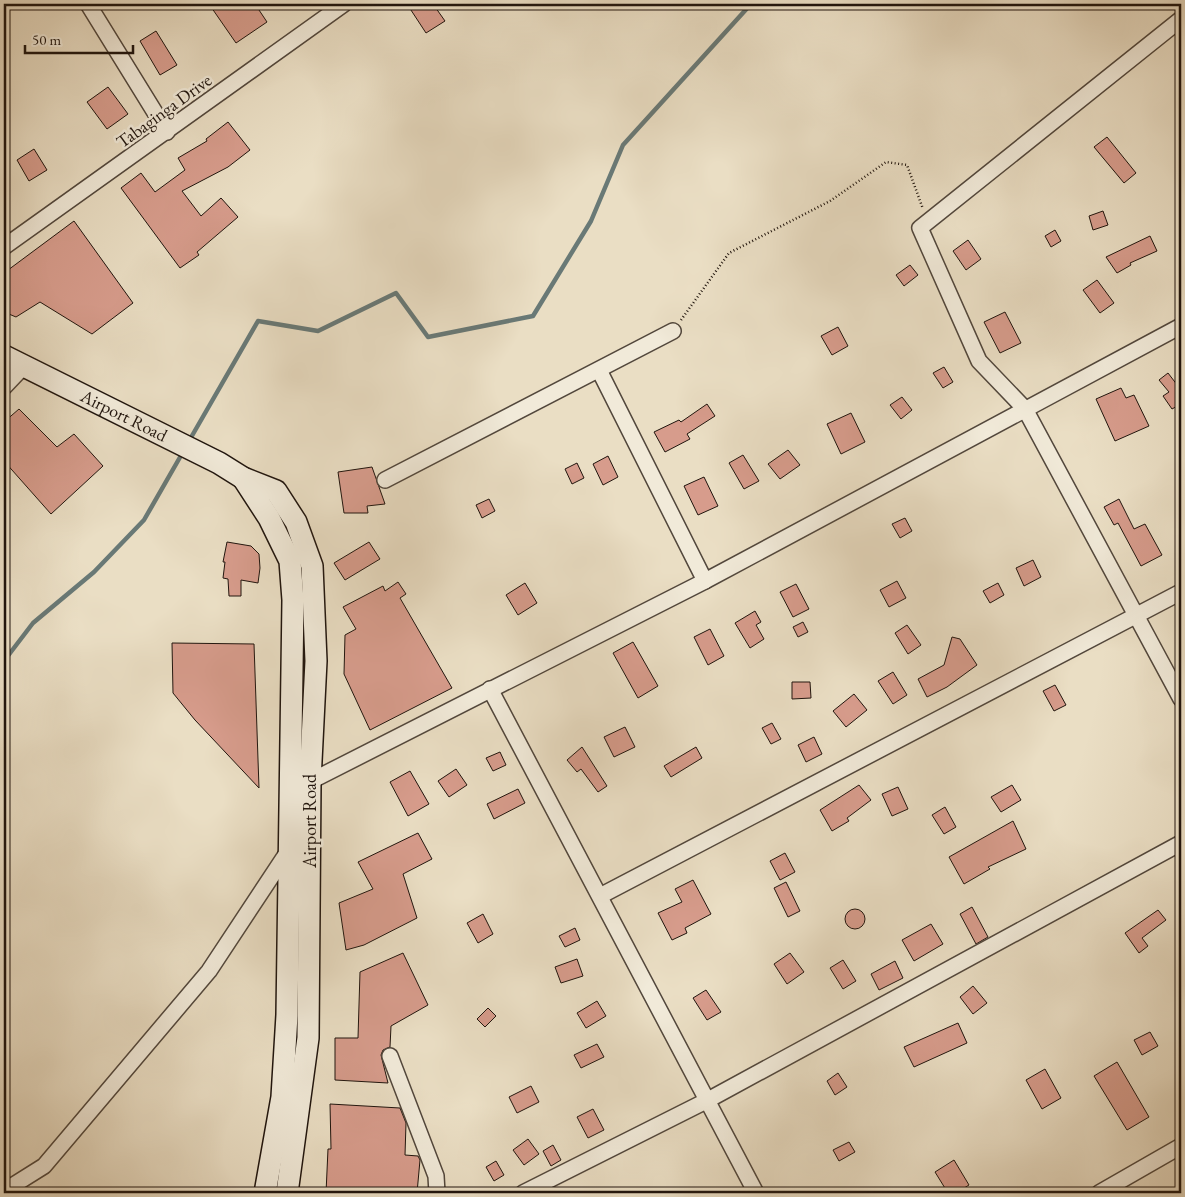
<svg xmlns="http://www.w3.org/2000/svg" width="1185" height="1197" font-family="'EB Garamond',serif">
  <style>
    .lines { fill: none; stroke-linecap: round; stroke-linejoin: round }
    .stream { stroke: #697976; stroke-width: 4.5 }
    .building { fill: #d79c8c; stroke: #20150e }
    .street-casing { stroke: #52473c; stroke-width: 18 }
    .secondary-casing { stroke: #20150e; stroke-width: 24 }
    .path { stroke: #20150e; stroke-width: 2.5; stroke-dasharray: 1 2.5; stroke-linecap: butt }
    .street { stroke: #f1ead9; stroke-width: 15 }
    .secondary { stroke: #f1ead9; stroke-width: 21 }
    .labels { text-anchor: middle; stroke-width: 5; stroke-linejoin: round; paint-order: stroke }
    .street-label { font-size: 18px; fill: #20150e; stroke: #f1ead9 }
  </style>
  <rect width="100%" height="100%" fill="#eadec4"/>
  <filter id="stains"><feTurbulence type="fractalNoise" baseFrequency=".004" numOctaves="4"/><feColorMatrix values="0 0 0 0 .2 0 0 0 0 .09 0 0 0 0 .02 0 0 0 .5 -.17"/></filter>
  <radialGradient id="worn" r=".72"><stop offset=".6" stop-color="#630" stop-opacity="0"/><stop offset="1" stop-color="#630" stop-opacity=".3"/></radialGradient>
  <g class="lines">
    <!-- stream -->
    <g class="stream">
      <path d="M189 441 258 321 318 331 396 293 428 337 533 316 591 221 623 145 751 4"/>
      <path d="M4 661 33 623 94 572 144 520 183 452"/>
    </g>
  </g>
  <!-- building -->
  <g class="building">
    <path d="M209 4H255L267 22 236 43Z"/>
    <path d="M407 4H433L445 21 426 33Z"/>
    <path d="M156 31 177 65 160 75 140 41Z"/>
    <path d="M108 87 128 114 107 129 87 102Z"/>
    <path d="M228 122 250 150 228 167 182 191 201 216 221 198 238 217 197 252 199 255 180 268 121 188 141 173 155 192 185 170 178 158 207 141 206 139Z"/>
    <path d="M1107 137 1136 173 1124 183 1094 147Z"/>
    <path d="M34 149 47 170 29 181 17 160Z"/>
    <path d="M1103 211 1108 225 1093 230 1089 216Z"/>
    <path d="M74 221 133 303 92 334 40 302 16 317 4 312V273Z"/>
    <path d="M1055 230 1061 241 1051 247 1045 236Z"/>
    <path d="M1150 236 1157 251 1130 263 1131 265 1117 273 1106 257Z"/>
    <path d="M968 240 981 259 966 270 953 251Z"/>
    <path d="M910 265 918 275 904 286 896 275Z"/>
    <path d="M1097 280 1114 303 1100 313 1083 290Z"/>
    <path d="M1005 312 1021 343 1000 353 984 322Z"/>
    <path d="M838 327 848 346 832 355 821 336Z"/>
    <path d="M944 367 953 382 943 388 933 373Z"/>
    <path d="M1168 373 1178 386 1181 384V408L1179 405 1172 409 1163 396 1169 392 1159 380Z"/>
    <path d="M1121 388 1126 398 1134 395 1149 426 1115 441 1096 399Z"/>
    <path d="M902 397 912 410 901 419 890 405Z"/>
    <path d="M707 404 715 416 687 434 690 439 665 452 654 432 679 420 681 422Z"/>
    <path d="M19 409 57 447 74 434 103 466 51 514 4 461V422Z"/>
    <path d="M851 413 865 442 841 454 827 424Z"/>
    <path d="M788 450 800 465 780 479 768 464Z"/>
    <path d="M743 455 759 481 744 489 729 463Z"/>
    <path d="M608 456 618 477 603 485 593 464Z"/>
    <path d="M577 463 584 478 572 484 565 469Z"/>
    <path d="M372 467 385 504 367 506 368 513H344L338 472Z"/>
    <path d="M704 477 718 506 698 515 684 486Z"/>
    <path d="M489 499 495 511 482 518 476 505Z"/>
    <path d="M1119 499 1134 529 1145 524 1162 555 1141 566 1118 523 1114 525 1104 507Z"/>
    <path d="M905 518 912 531 900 538 892 524Z"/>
    <path d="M227 542 251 546 259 554 260 568 258 583 241 580V596H229L228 579 223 578 225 562H223Z"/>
    <path d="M369 542 380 559 345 580 334 563Z"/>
    <path d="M1033 560 1041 577 1024 586 1016 568Z"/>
    <path d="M897 581 906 598 889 607 880 590Z"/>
    <path d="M398 582 406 594 400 598 452 688 370 730 344 674 345 635 356 629 343 607 383 586 385 591Z"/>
    <path d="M525 583 537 603 518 615 506 595Z"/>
    <path d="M998 583 1004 595 990 603 983 591Z"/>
    <path d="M796 584 809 609 793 617 780 592Z"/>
    <path d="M755 611 761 622 756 625 764 639 750 648 735 623Z"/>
    <path d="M803 622 808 632 798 637 793 627Z"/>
    <path d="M907 625 921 645 908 654 895 633Z"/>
    <path d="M710 629 724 656 708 665 694 637Z"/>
    <path d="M952 637 960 639 977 665 947 687 927 697 918 679 944 665Z"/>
    <path d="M633 642 658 686 638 698 613 653Z"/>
    <path d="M172 643 254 644 259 788 195 720 173 693Z"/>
    <path d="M893 672 907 695 893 704 878 681Z"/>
    <path d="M792 682H810L811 698 792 699Z"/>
    <path d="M1055 685 1066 705 1054 711 1043 691Z"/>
    <path d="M854 694 867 710 846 727 833 711Z"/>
    <path d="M772 723 781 739 771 744 762 728Z"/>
    <path d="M625 727 635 747 614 757 604 737Z"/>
    <path d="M814 737 822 754 806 762 798 745Z"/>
    <path d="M582 747 607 786 598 792 581 769 577 772 567 760Z"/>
    <path d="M696 747 702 758 671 777 664 766Z"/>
    <path d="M500 752 506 765 493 771 486 758Z"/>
    <path d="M456 769 467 785 449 797 438 781Z"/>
    <path d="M410 771 429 804 408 816 390 782Z"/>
    <path d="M859 785 871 800 847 818 849 821 832 831 820 810Z"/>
    <path d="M1012 785 1021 800 1001 812 991 797Z"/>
    <path d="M898 787 908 809 892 816 882 794Z"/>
    <path d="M518 789 525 803 494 819 487 804Z"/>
    <path d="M945 807 956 827 944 834 932 815Z"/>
    <path d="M1013 821 1026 849 988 867 990 869 964 884 949 857Z"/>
    <path d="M418 833 432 859 403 874 417 918 364 945 346 950 339 903 373 889 358 862Z"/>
    <path d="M785 853 795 872 780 880 770 861Z"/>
    <path d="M693 880 711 914 685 928 687 933 672 940 658 913 682 902 675 889Z"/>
    <path d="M786 882 800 911 788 917 774 888Z"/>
    <path d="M972 907 988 937 976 944 960 914Z"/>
    <circle cx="855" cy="919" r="10"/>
    <path d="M1158 910 1166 920 1142 938 1148 946 1139 953 1125 933Z"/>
    <path d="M483 914 493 934 478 943 467 923Z"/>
    <path d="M931 924 943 944 914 961 902 940Z"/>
    <path d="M575 928 580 940 565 947 559 936Z"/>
    <path d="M403 953 428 1005 391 1026 390 1047 383 1050 381 1055 388 1083 335 1080V1038H358L360 972Z"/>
    <path d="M790 953 804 972 787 984 774 964Z"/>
    <path d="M577 959 583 976 561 983 555 967Z"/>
    <path d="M843 960 856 981 843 989 830 968Z"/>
    <path d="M895 961 903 978 879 990 871 974Z"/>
    <path d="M973 986 987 1003 973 1014 960 997Z"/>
    <path d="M706 990 721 1012 707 1020 693 998Z"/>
    <path d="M597 1001 606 1016 586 1028 577 1013Z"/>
    <path d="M488 1008 496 1016 485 1027 477 1019Z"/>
    <path d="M958 1023 967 1043 914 1067 904 1047Z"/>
    <path d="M1150 1032 1158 1046 1142 1055 1134 1040Z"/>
    <path d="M597 1044 604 1057 581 1068 574 1055Z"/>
    <path d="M1117 1062 1149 1117 1127 1130 1094 1076Z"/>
    <path d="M1045 1069 1061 1098 1042 1109 1026 1080Z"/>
    <path d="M838 1073 847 1087 835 1095 827 1081Z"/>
    <path d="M531 1086 539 1102 517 1113 509 1097Z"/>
    <path d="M330 1104 400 1108 406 1123 405 1155 418 1156 420 1160 417 1193H326L328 1149H331Z"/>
    <path d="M593 1109 604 1130 588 1138 577 1117Z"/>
    <path d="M528 1139 539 1154 524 1165 513 1150Z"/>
    <path d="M849 1142 855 1152 839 1161 833 1150Z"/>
    <path d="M553 1145 561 1160 551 1166 543 1151Z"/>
    <path d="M954 1160 969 1185 956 1193H948L935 1172Z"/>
    <path d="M496 1161 504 1175 494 1181 486 1167Z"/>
  </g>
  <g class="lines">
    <defs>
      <g id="street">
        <path d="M88 4 167 132"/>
        <path d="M1181 19 920 228 979 361 1025 409 1181 699"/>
        <path d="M4 247 344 4"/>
        <path d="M599 370 705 581"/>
        <path d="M4 387 24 366"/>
        <path d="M385 480 673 331"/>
        <path d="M490 689 756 1193"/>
        <path d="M303 785 705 581 1181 326"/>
        <path d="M600 896 1181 592"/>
        <path d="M390 1056 436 1176 437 1193"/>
        <path d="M4 1191 44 1166 209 971 289 850"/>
        <path d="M523 1193 708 1100 1181 843"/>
        <path d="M1099 1193 1181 1146"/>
      </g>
      <g id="secondary">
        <path id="s1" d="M4 356 219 463 243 478 276 491 296 522 312 566 316 661 310 781 308 1038 287 1193"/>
        <path d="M243 478 269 518 290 561 293 600 287 1015 282 1097 265 1193"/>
      </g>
    </defs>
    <!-- street casing -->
    <use href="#street" class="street-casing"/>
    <!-- secondary casing -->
    <use href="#secondary" class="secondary-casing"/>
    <!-- path -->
    <path class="path" d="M681 320 729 253 830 201 886 162 907 165 923 209"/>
    <!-- street -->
    <use href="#street" class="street"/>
    <!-- secondary -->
    <use href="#secondary" class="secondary"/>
  </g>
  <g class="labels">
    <!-- street labels -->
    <g class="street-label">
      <text transform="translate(164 111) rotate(-36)" y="6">Tabaginga Drive</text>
      <text dy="6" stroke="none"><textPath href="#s1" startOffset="134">Airport Road</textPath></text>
      <text transform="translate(310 821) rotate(-90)" y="6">Airport Road</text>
    </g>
  </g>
  <!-- margin -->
  <rect width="1185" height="1197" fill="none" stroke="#eadec4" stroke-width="20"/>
  <rect x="5" y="5" width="1175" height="1187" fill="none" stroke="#20150e" stroke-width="2.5"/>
  <rect x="10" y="10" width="1165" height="1177" fill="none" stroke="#20150e"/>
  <!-- scale -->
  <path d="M25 45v8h108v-8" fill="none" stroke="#20150e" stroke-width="2.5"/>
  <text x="32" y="45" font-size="15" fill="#20150e" stroke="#f1ead9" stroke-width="4" paint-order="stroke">50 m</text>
  <rect width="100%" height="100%" filter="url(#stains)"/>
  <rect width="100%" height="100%" fill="url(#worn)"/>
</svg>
